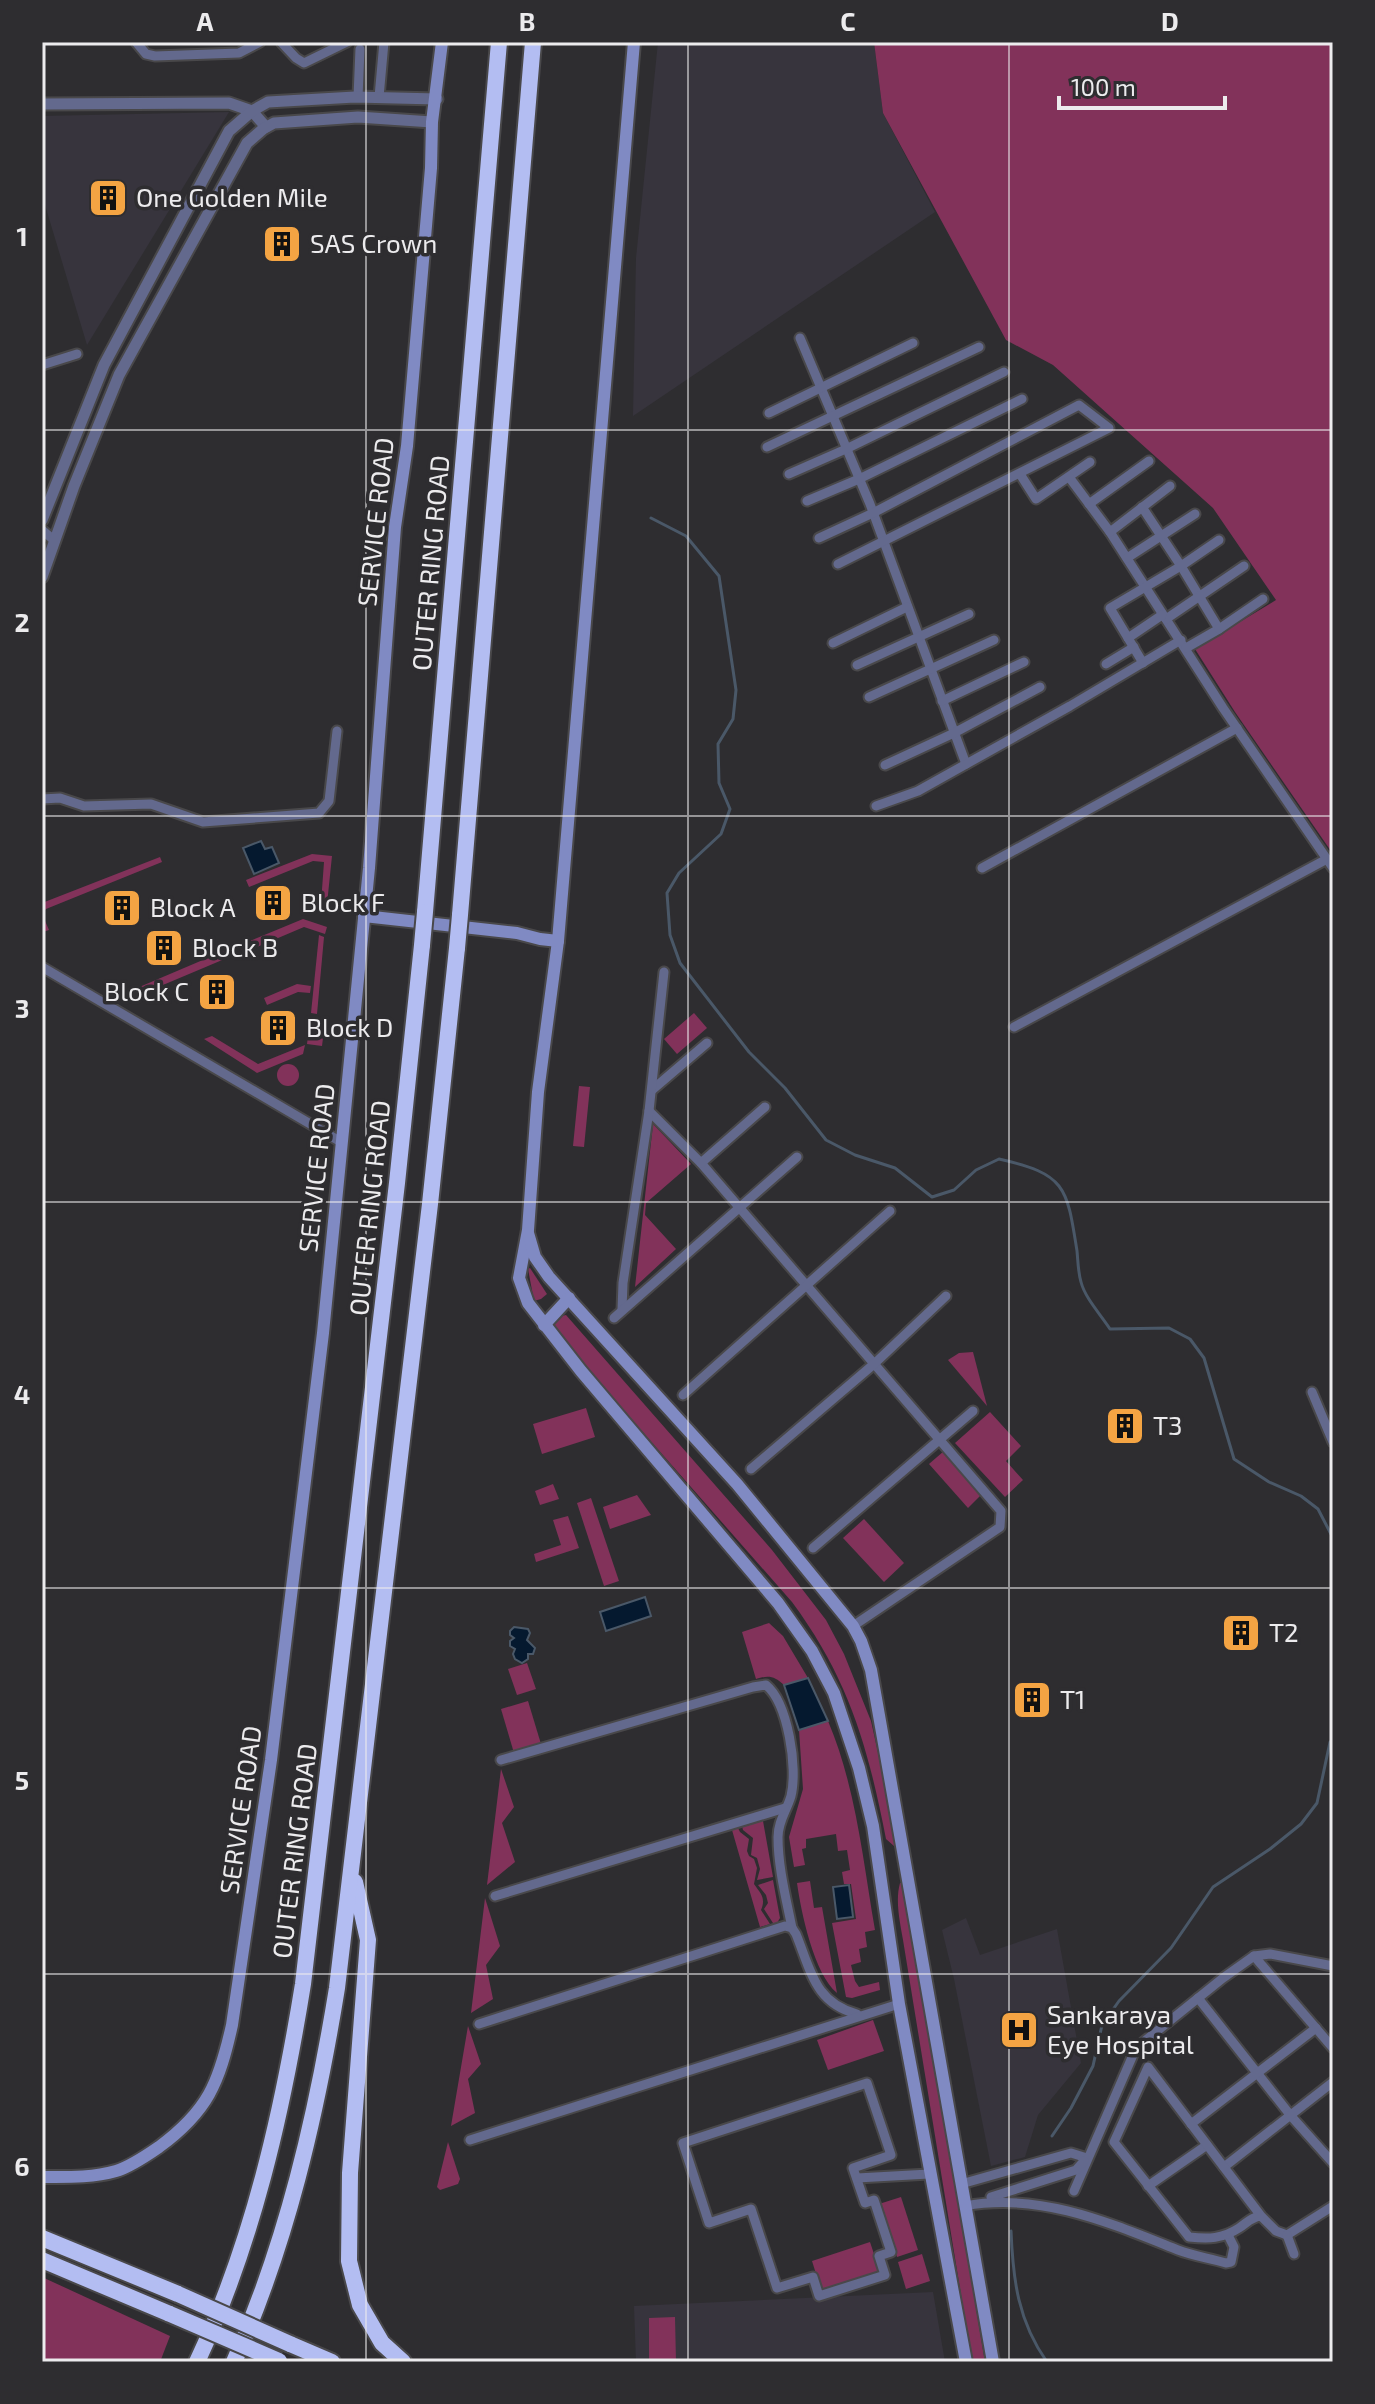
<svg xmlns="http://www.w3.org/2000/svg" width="1375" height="2404" font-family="'Exo 2',sans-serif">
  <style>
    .built { fill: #37343d }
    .green { fill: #82325a }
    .water { fill: #05192f; stroke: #4a5868; stroke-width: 2 }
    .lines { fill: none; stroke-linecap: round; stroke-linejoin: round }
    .stream { stroke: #4a5868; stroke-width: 3 }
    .minor-casing { stroke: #49484a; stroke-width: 13 }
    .tertiary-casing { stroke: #49484a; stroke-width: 15 }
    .secondary-casing { stroke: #49484a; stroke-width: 16 }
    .motorway-casing { stroke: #49484a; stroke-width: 20 }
    .minor { stroke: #63698d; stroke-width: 9 }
    .tertiary { stroke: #63698d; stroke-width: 11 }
    .secondary { stroke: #808ac3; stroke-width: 12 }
    .motorway { stroke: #b3bdf2; stroke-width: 16 }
    .motorway-bridge-casing { stroke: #49484a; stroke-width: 20; stroke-linecap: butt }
    .motorway-bridge { stroke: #b3bdf2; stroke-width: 16 }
    .grid { fill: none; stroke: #ecebed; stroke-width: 2; stroke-opacity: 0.55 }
    .labels { text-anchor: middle; stroke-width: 7; stroke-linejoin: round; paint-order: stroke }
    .poi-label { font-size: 26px; fill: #ecebed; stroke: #2e2d30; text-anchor: start }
    .street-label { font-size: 26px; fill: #ecebed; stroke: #2e2d30 }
    .neatline { fill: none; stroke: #ecebed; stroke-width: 3 }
    .grid-label { font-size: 26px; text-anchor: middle; font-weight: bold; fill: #ecebed }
  </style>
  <rect width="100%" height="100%" fill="#2e2d30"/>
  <!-- built -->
  <g class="built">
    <path d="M658 42H874L883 113 935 212 633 416 636 258Z"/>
    <path d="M229 112 87 345 42 195V116Z"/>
    <path d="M966 1918 980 1955 1057 1929 1081 2063 1038 2115 1025 2157 991 2166 954 1979 942 1930Z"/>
    <path d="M933 2292 945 2362H636L634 2306Z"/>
  </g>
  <!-- green -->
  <g class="green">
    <path d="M874 42H1333V854L1235 712 1195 649 1276 600 1213 508 1053 365 1006 340 883 113Z"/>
    <path d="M312 854 332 856 327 904 321 903 324 862 313 861 249 887 246 880Z"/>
    <path d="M160 857 162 862 46 909 42 914 49 930 43 932 42 903Z"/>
    <path d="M303 919 327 927 325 934 304 927 243 953 240 945Z"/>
    <path d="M319 935 324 937 317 1014 311 1013Z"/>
    <path d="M224 951 227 958 144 993 137 988Z"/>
    <path d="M297 984 311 986 310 993 298 992 267 1005 264 998Z"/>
    <path d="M694 1013 707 1028 677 1054 664 1039Z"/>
    <path d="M310 1019 325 1021 322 1046 307 1044Z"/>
    <path d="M212 1036 258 1064 305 1045 303 1054 257 1073 204 1039Z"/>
    <circle cx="288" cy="1075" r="11"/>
    <path d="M579 1086 590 1087 584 1147 573 1146Z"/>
    <path d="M653 1124 691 1164 646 1203 645 1215 676 1249 635 1287Z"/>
    <path d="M530 1268 547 1294 541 1299 534 1301 528 1269Z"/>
    <path d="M566 1315 772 1550 826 1620 844 1654 871 1721 899 1847 894 1846 886 1839C868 1747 849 1679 792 1602L553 1330V1322L557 1317Z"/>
    <path d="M973 1352 987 1406 948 1360 959 1353Z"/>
    <path d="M586 1408 595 1437 542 1454 533 1424Z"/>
    <path d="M990 1412 1021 1446 1006 1461 1023 1480 1005 1497 955 1443Z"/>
    <path d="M944 1451 982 1494 968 1508 929 1464Z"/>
    <path d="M553 1484 559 1499 540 1505 535 1491Z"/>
    <path d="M637 1495 651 1515 610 1529 603 1507Z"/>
    <path d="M591 1498 619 1581 604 1586 577 1503Z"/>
    <path d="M568 1516 579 1548 536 1562 534 1554 561 1545 553 1520Z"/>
    <path d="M864 1519 904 1563 884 1582 843 1538Z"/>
    <path d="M769 1623 783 1636 808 1678 784 1685C774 1676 769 1675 756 1679L742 1632Z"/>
    <path d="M527 1663 536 1689 517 1695 508 1669Z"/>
    <path d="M528 1701 541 1744 514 1753 501 1709Z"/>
    <path d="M828 1721C856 1787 863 1861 875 1930L865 1932 867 1947 859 1949 861 1962 851 1965 855 1981 859 1987 879 1982 880 1990 852 1998 846 1997 832 1923 856 1919 851 1884H844L842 1872 850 1870 847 1850 838 1851 836 1834 806 1839V1848L802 1849 805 1865 794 1867 789 1837 803 1789 799 1730Z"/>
    <path d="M501 1769 514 1807 502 1823 515 1862 487 1885Z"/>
    <path d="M760 1820 763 1821 773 1877 757 1880 760 1869 757 1858 751 1855 753 1838 743 1830 742 1826Z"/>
    <path d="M738 1828 740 1832 749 1839 747 1851 749 1856 754 1859 757 1868 754 1884C761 1894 766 1898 761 1910L770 1924 760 1927 732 1830Z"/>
    <path d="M773 1880 780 1918 777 1923H773L764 1909 768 1903 766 1895 758 1885Z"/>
    <path d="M810 1881 814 1908 822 1907 837 1993C814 1974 801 1912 797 1883Z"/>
    <path d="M900 1883H905L985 2362H972L903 1940C900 1922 895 1901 900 1883Z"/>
    <path d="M485 1898 500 1946 486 1965 493 1999 471 2013Z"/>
    <path d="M873 2020 884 2051 828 2070 817 2040Z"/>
    <path d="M468 2026 481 2064 468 2079 475 2113 451 2126Z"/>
    <path d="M448 2142 460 2179 458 2184 440 2190 437 2187Z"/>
    <path d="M901 2197 918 2250 897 2257 879 2204Z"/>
    <path d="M870 2242 880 2272 821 2290 812 2261Z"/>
    <path d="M922 2254 930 2281 906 2289 898 2262Z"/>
    <path d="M42 2277 170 2336 160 2362H42Z"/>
    <path d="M675 2317 676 2362H649V2318Z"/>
  </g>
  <!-- water -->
  <g class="water">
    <path d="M261 841 265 849 272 847 279 863 254 874 243 848Z"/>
    <path d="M645 1597 651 1616 606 1631 600 1612Z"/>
    <path d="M514 1627 528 1629 530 1633 527 1640 535 1648 533 1654H528V1659L522 1663 515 1659 513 1654 515 1649 510 1646V1641L514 1638 510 1635V1631Z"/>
    <path d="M808 1678 828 1721 799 1730 784 1685Z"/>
    <path d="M849 1885 853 1917 837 1919 833 1887Z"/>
  </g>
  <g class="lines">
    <!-- stream -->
    <g class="stream">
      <path d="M651 518 686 536 719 576 736 690 733 719 718 744 719 783 730 809 721 834 679 873 667 893 670 935 680 963 749 1052 785 1088 826 1140 855 1155 895 1168 932 1197 954 1190 976 1170 999 1159C1066 1174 1067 1187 1077 1251 1078 1261 1078 1272 1081 1282 1085 1298 1101 1315 1110 1329L1169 1328 1190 1339 1204 1358 1234 1459 1269 1482 1301 1496 1318 1509 1333 1538"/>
      <path d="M1052 2136 1071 2108 1093 2066 1102 2025 1119 2001 1171 1948 1213 1887 1270 1849 1301 1824 1317 1803 1330 1742 1333 1740"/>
      <path d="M1011 2231C1013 2280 1018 2321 1047 2362"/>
    </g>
    <defs>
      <g id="minor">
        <path d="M136 42 146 54 155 56 239 53 260 42"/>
        <path d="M281 42 296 58 304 63 347 42"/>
        <path d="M358 97 360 49"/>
        <path d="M379 97 384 42"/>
        <path d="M800 338 870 504 966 764"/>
        <path d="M42 365 77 354"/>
        <path d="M769 413 913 343"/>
        <path d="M767 447 979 347"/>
        <path d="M789 474 846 449 1004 372"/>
        <path d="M1020 474 1036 499 1090 462"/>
        <path d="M1069 477 1110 532 1223 708 1333 868"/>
        <path d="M807 501 859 479 1022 399"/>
        <path d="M1089 504 1149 461"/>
        <path d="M1142 507 1181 566 1219 629 1186 648"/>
        <path d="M42 530 55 541"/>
        <path d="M1110 532 1170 486"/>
        <path d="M819 538 873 513 1079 405 1109 428 838 564"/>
        <path d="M1127 558 1195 514"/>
        <path d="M1166 619 1244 566"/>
        <path d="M1219 629 1263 599"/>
        <path d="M1128 638 1162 615"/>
        <path d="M833 643 907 607"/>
        <path d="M1143 663 1110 608 1181 566 1219 540"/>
        <path d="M1106 664 1134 647"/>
        <path d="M857 665 969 614"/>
        <path d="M869 697 994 640"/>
        <path d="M942 701 1024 662"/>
        <path d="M885 765 954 733 1040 687"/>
        <path d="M42 799 60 798 84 806 151 804 203 822 319 813 329 801 337 731"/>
        <path d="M876 806 918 791 1070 706 1181 640"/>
        <path d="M982 868 1237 728"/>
        <path d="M42 967 341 1142"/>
        <path d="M1014 1027 1327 859"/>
        <path d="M652 1090 707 1043"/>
        <path d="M649 1111 701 1163 1001 1511 1000 1527 853 1626"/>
        <path d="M701 1163 765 1107"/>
        <path d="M622 1310 623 1283 649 1111 664 972"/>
        <path d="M614 1318 797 1157"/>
        <path d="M1312 1392 1333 1442"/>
        <path d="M683 1395 890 1211"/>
        <path d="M751 1469 874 1364 946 1296"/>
        <path d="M813 1548 973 1411"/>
        <path d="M501 1760 753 1687 766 1685C788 1703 798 1768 791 1796 787 1810 778 1821 778 1837 778 1867 786 1898 792 1928"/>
        <path d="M495 1896 785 1808"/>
        <path d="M1254 1956 1333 2048"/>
        <path d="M1198 1998 1291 2116 1333 2163"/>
        <path d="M479 2024 785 1926 792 1928 796 1934C811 1971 815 2003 857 2014"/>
        <path d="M867 2083 891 2155 853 2168 865 2203 874 2200 891 2252 879 2256 885 2275 819 2296 813 2277 777 2288 751 2209 709 2223 683 2143Z"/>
        <path d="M1191 2124 1316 2028"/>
        <path d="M470 2140 899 2004"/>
        <path d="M1224 2167 1333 2082"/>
        <path d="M857 2178 929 2174"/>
        <path d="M961 2184 1071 2153 1087 2158"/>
        <path d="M1148 2186 1207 2145"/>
        <path d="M1074 2191 1136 2048 1223 1978 1254 1956 1270 1954 1333 1966"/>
        <path d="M991 2197 1076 2170 1084 2161"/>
        <path d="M965 2206C1040 2192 1110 2223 1178 2250 1193 2256 1210 2258 1226 2263L1231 2262 1234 2247 1228 2235"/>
        <path d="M1261 2216C1251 2217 1247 2223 1239 2228 1222 2239 1209 2239 1189 2237L1114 2142 1148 2067 1261 2216 1276 2231 1287 2235 1333 2206"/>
        <path d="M1287 2235 1294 2254"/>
      </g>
      <g id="tertiary">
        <path d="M42 104 229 103 252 111 266 127"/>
        <path d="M42 520 104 365 229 131 252 111 268 102 355 97 437 99"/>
        <path d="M42 577 74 486 119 375 247 143 263 129 274 123 358 117 432 122"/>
      </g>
      <g id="secondary">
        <path d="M634 42 558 941 538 1092 528 1230 519 1278 528 1303 581 1371 778 1603 812 1651 834 1693 859 1768 873 1826 899 2004 966 2362"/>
        <path d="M364 916 517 933 540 939 558 941"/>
        <path d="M528 1233 535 1257 549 1277 737 1484 853 1626 861 1641 871 1670 993 2362"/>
        <path d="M544 1325 569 1298"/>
        <path d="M42 2177C66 2177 92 2178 116 2171 130 2167 146 2156 159 2147 208 2111 219 2083 232 2025L271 1760 323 1333 369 868 395 527 407 446 431 168 432 122 442 42"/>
      </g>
      <g id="motorway">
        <path d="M425 912 499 42"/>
        <path d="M460 915 533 42"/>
        <path d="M355 1882 368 1940 350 2173 349 2261 360 2305 382 2343 403 2362"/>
        <path d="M42 2238 178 2294"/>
        <path d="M42 2260 170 2314"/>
        <path d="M290 2344 332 2362"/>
        <path d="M197 2362C253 2242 282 2114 303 1984L397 1183 422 945"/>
        <path d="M234 2362C287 2242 316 2117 337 1988L430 1204 457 948"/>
      </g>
    </defs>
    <!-- minor casing -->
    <use href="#minor" class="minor-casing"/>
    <!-- tertiary casing -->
    <use href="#tertiary" class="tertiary-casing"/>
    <!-- secondary casing -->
    <use href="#secondary" class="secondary-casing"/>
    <!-- motorway casing -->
    <use href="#motorway" class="motorway-casing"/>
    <!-- minor -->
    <use href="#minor" class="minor"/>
    <!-- tertiary -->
    <use href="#tertiary" class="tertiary"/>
    <!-- secondary -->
    <use href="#secondary" class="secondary"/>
    <!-- motorway -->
    <use href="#motorway" class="motorway"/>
    <defs>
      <g id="motorway-bridge">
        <path d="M422 945 425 912"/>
        <path d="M457 948 460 915"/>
        <path d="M178 2294 290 2344"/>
        <path d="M170 2314 279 2361"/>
      </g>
    </defs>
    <!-- motorway-bridge casing -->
    <use href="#motorway-bridge" class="motorway-bridge-casing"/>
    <!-- motorway-bridge -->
    <use href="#motorway-bridge" class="motorway-bridge"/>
  </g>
  <!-- grid -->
  <path class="grid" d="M366 42V2362M688 42V2362M1009 42V2362M42 430H1333M42 816H1333M42 1202H1333M42 1588H1333M42 1974H1333"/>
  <!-- icons -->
  <defs>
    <symbol id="building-square" viewBox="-11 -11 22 22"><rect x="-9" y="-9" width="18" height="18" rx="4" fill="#f4a443" stroke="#2e2d30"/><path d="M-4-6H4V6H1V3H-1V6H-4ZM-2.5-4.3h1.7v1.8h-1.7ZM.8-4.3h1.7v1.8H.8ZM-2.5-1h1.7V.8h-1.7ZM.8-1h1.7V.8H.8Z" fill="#111"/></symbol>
    <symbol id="hospital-square" viewBox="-11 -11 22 22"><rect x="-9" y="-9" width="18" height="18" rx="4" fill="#f4a443" stroke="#2e2d30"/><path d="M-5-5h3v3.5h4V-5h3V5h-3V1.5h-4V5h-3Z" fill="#111"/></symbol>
  </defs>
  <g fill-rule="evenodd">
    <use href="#building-square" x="86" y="176" width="44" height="44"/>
    <use href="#building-square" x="260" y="222" width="44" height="44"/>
    <use href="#building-square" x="251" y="881" width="44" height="44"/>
    <use href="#building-square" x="100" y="886" width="44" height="44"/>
    <use href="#building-square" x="142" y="926" width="44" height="44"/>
    <use href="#building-square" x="195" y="970" width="44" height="44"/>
    <use href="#building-square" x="256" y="1006" width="44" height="44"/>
    <use href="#building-square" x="1103" y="1404" width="44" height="44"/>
    <use href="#building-square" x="1219" y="1611" width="44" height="44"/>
    <use href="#building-square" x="1010" y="1678" width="44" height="44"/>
    <use href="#hospital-square" x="997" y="2008" width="44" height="44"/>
  </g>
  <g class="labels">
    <!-- poi labels -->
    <g class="poi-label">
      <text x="136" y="207">One Golden Mile</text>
      <text x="310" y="253">SAS Crown</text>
      <text x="301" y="912">Block F</text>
      <text x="150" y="917">Block A</text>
      <text x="192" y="957">Block B</text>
      <text x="189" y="1001" text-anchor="end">Block C</text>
      <text x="306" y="1037">Block D</text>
      <text x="1153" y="1435">T3</text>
      <text x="1269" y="1642">T2</text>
      <text x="1060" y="1709">T1</text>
      <text x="1047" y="2024">Sankaraya<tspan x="1047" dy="30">Eye Hospital</tspan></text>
    </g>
    <!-- street labels -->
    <g class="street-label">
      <text transform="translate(376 522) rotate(-84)" y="9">SERVICE ROAD</text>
      <text transform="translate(431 563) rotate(-85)" y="9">OUTER RING ROAD</text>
      <text transform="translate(317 1168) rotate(-84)" y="9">SERVICE ROAD</text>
      <text transform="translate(370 1208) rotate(-84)" y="9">OUTER RING ROAD</text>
      <text transform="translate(241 1810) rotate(-82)" y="9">SERVICE ROAD</text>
      <text transform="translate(295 1851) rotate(-83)" y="9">OUTER RING ROAD</text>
    </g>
  </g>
  <!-- border -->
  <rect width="1375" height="2404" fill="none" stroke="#2e2d30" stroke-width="88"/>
  <!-- scale -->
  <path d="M1059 96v12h166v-12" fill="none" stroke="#ecebed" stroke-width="4"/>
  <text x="1071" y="96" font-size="24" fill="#ecebed" stroke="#2e2d30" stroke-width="6" paint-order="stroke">100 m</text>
  <rect x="44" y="44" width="1287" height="2316" class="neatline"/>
  <g class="grid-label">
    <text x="205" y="31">A</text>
    <text x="527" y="31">B</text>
    <text x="848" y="31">C</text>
    <text x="1170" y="31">D</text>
    <text x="22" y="246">1</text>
    <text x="22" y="632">2</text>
    <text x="22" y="1018">3</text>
    <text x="22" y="1404">4</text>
    <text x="22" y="1790">5</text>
    <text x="22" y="2176">6</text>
  </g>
</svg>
